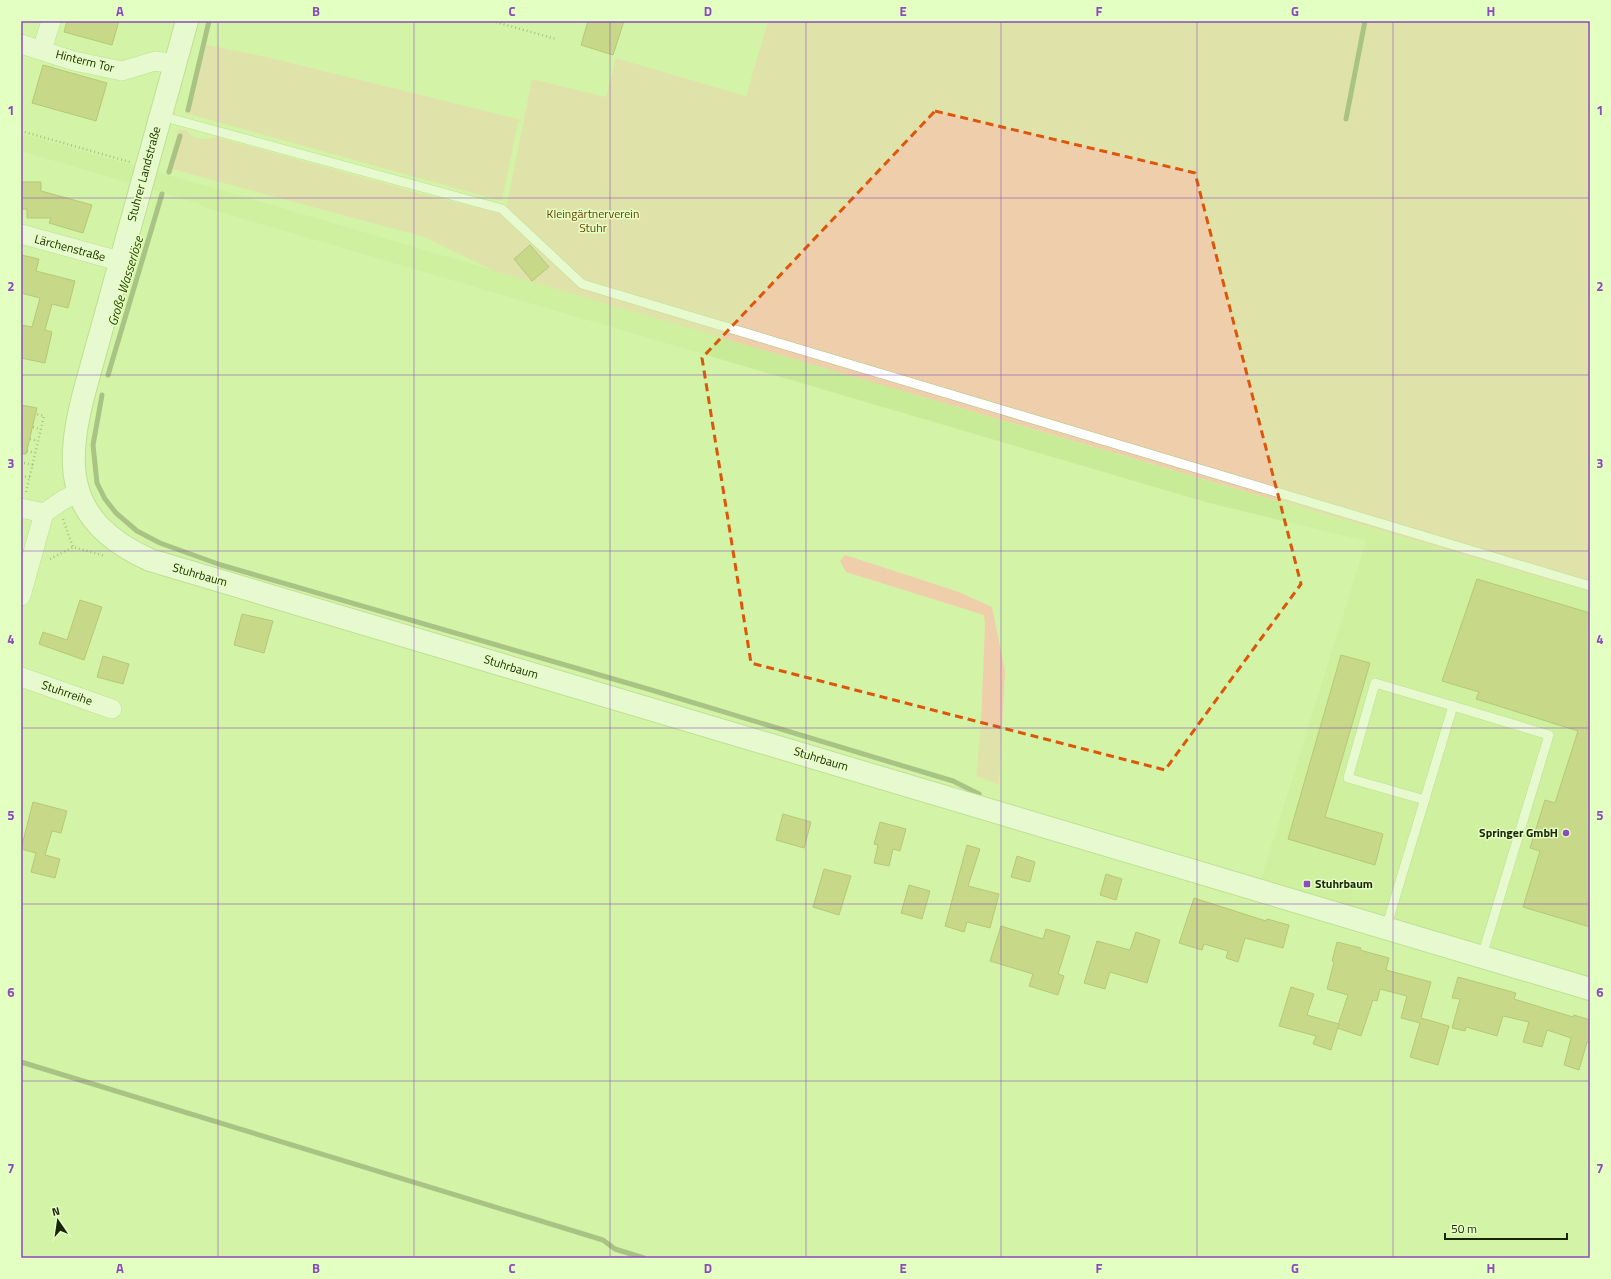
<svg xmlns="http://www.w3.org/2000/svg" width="1611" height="1279" font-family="'Titillium Web',sans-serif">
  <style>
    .built { fill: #c7eb96 }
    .green { fill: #efceab }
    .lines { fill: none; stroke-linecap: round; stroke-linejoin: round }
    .stream { stroke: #758859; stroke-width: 5 }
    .building { fill: #b8b663; stroke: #93913d }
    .service-casing { stroke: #a6c57a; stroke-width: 10 }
    .minor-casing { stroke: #a6c57a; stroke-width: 20 }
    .tertiary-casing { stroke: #a6c57a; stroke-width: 24 }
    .path { stroke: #728752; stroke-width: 2.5; stroke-dasharray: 1 3; stroke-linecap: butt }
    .service { stroke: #fff; stroke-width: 9 }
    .minor { stroke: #fff; stroke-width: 19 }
    .tertiary { stroke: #fff; stroke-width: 22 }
    .marked { fill: none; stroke: #de560c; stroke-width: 3; stroke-dasharray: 8 5; stroke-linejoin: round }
    .grid { fill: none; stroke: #8c4abf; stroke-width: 1; stroke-opacity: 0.55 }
    .poi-dot { fill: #8c4abf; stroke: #e4ffc2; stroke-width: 1.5 }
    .labels { text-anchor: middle; stroke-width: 3; stroke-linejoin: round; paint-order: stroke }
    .street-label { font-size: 12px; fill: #1a2506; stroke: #e4ffc2 }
    .park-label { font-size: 12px; fill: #6b4107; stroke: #e4ffc2 }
    .poi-label { font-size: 12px; font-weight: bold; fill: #1a2506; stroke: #e4ffc2; text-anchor: end }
    .water-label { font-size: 13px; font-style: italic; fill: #2c4000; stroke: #e4ffc2 }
    .neatline { fill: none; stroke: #8c4abf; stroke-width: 1.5 }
    .grid-label { font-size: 13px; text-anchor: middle; font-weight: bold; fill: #8c4abf }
  </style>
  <rect width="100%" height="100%" fill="#d3f4a7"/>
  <!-- built -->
  <path class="built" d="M21 134 207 186 1372 529 1558 583 1590 589V978L1261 879 1366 541 1209 503 200 206V204L21 151Z"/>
  <!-- green -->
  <g class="green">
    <path d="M768 21H1590V584L1589 589 1558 583 494 271 424 237 168 168 178 130H186C195 141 204 140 216 137L433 197 505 214 532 79 606 97 616 58 746 96Z"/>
    <path d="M202 44 267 57 522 120 518 123 502 201 185 113Z"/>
    <path d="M845 555 959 592 992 607 1005 671 999 785 976 776 981 723 985 625 984 615 846 572 840 561Z"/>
  </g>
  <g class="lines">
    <!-- stream -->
    <g class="stream">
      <path d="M188 110 209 21"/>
      <path d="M1346 119 1365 21"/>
      <path d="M169 172 180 136"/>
      <path d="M108 375 162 194"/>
      <path d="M102 395 93 445 97 483 105 499 116 513 137 531 160 543 221 565 648 689 953 781 979 794"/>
      <path d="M21 1062 603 1240 615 1249 644 1258"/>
    </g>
  </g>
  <!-- building -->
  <g class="building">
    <path d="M67 21H119L112 45 64 32Z"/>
    <path d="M588 21H624L613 55 581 45Z"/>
    <path d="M43 65 107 83 96 121 32 103Z"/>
    <path d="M21 182H41V191L92 205 83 233 49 223 51 218H27V209H21Z"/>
    <path d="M530 245 549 267 532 281 514 259Z"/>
    <path d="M21 255 39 259 36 271 75 281 68 308 52 304 45 330 52 332 45 363 21 358V325L32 327 40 298 21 293Z"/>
    <path d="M21 405 37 408 26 454H21Z"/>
    <path d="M1477 579 1590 613V927L1523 907 1540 851 1530 848 1545 800 1555 803 1578 731 1476 699 1479 692 1442 681Z"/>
    <path d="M80 600 102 607 84 660 39 644 43 632 67 640Z"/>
    <path d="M242 614 273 621 264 653 234 645Z"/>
    <path d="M1341 655 1370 663 1325 817 1383 834 1375 865 1288 839Z"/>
    <path d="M103 656 129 664 123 684 97 677Z"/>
    <path d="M33 802 67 811 61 833 52 831 45 855 60 859 55 878 31 872 36 853 21 849Z"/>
    <path d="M783 814 811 822 804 848 776 840Z"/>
    <path d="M880 822 906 829 900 851 893 849 889 866 874 863 878 845 874 844Z"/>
    <path d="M967 845 980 849 968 886 999 894 990 928 967 922 964 932 945 926Z"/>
    <path d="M1017 856 1035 862 1030 882 1011 877Z"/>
    <path d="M824 869 851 876 839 915 813 907Z"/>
    <path d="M1106 874 1122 879 1116 900 1100 895Z"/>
    <path d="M909 885 930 891 922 919 901 913Z"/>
    <path d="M1194 898 1266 921 1267 919 1289 925 1283 948 1245 938 1238 962 1226 958 1228 951 1204 944 1202 950 1179 943Z"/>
    <path d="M1001 926 1043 939 1046 929 1070 936 1058 974 1064 976 1058 995 1029 986 1033 974 990 961Z"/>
    <path d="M1136 932 1160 940 1147 983 1110 972 1105 989 1084 983 1097 941 1130 950Z"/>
    <path d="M1337 942 1361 948 1360 950 1389 958 1386 970 1431 982 1421 1018 1449 1026 1438 1065 1410 1057 1420 1023 1401 1018 1407 996 1380 989 1377 1001 1373 1000 1361 1036 1337 1028 1348 995 1327 989 1334 962 1332 961Z"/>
    <path d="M1458 977 1516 993 1514 999 1573 1017 1574 1015 1590 1020V1043L1587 1042 1579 1070 1564 1065 1571 1038 1547 1030 1542 1047 1523 1042 1529 1022 1503 1016 1497 1036 1466 1027 1465 1031 1452 1028 1460 999 1452 998Z"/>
    <path d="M1291 987 1314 994 1307 1015 1339 1024 1331 1050 1313 1044 1316 1036 1279 1026Z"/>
  </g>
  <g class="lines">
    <defs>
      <g id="service">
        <path d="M161 116 502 209 582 284 1590 586"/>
        <path d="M1425 800 1348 778 1375 683 1453 706"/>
        <path d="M1386 928 1453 706 1549 735 1482 956"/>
      </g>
      <g id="minor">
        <path d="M21 44 74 61 122 71 155 61 175 64"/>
        <path d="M42 50 51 21"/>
        <path d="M21 234 119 261"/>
        <path d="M21 508 44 513 63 500 79 492"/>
        <path d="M21 596 44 513"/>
        <path d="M21 677 112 709"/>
      </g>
      <path id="tertiary" d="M187 21 87 382C64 464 63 521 150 560L1590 989"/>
    </defs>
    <!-- service casing -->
    <use href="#service" class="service-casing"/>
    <!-- minor casing -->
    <use href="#minor" class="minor-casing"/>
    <!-- tertiary casing -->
    <use href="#tertiary" class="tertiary-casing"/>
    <!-- path -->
    <g class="path">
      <path d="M492 21 556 39"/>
      <path d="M21 131 130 162"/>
      <path d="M33 427 41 429"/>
      <path d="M30 439 38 441"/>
      <path d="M27 451 35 453"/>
      <path d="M24 463 33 465"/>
      <path d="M21 476 30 477"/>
      <path d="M26 492 44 416 36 414"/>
      <path d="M63 519 73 547"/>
      <path d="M50 559 73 547 105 556"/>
    </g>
    <!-- service -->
    <use href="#service" class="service"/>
    <!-- minor -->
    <use href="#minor" class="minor"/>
    <!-- tertiary -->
    <use href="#tertiary" class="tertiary"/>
  </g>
  <!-- marked area -->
  <path d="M0 0H1611V1279H0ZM935 111 1195 173 1301 584 1165 770 751 663 702 358Z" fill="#d3f4a7" fill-opacity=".55" fill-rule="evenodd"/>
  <path class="marked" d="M935 111 1195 173 1301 584 1165 770 751 663 702 358Z"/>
  <!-- grid -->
  <path class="grid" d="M218 21V1258M414 21V1258M610 21V1258M806 21V1258M1001 21V1258M1197 21V1258M1393 21V1258M21 198H1590M21 375H1590M21 551H1590M21 728H1590M21 904H1590M21 1081H1590"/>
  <!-- markers -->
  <g class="poi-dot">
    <circle cx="1566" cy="833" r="4"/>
    <rect x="1303" y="880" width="8" height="8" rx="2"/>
  </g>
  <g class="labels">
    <!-- street labels -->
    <g class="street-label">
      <text transform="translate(85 61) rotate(14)" y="4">Hinterm Tor</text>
      <text transform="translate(144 174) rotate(-75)" y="4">Stuhrer Landstraße</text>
      <text transform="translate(70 248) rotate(15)" y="4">Lärchenstraße</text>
      <text transform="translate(200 575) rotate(16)" y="4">Stuhrbaum</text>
      <text transform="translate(511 667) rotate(17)" y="4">Stuhrbaum</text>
      <text transform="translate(67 693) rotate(19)" y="4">Stuhrreihe</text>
      <text transform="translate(821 759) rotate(17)" y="4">Stuhrbaum</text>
    </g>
    <!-- park labels -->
    <g class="park-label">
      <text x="593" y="218">Kleingärtnerverein<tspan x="593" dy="14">Stuhr</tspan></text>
    </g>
    <!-- poi labels -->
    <g class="poi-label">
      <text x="1558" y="837">Springer GmbH</text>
      <text x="1315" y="888" text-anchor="start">Stuhrbaum</text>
    </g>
    <!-- water labels -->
    <g class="water-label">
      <text transform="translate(125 281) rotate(-73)" y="5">Große Wasserlöse</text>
    </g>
  </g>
  <!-- border -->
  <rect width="1611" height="1279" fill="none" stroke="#e4ffc2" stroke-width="44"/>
  <!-- north arrow -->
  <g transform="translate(58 1221) rotate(347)" stroke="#e4ffc2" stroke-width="3" paint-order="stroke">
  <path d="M0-3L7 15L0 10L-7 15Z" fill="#1a2506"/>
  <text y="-6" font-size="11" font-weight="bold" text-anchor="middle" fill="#1a2506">N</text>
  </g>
  <!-- scale -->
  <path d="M1445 1233v6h122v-6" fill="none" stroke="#1a2506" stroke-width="2"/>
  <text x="1451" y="1233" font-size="12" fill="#1a2506" stroke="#e4ffc2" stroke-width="3" paint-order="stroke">50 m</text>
  <rect x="22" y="22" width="1567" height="1235" class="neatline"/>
  <g class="grid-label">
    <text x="120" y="16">A</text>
    <text x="316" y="16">B</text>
    <text x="512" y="16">C</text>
    <text x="708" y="16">D</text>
    <text x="903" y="16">E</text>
    <text x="1099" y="16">F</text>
    <text x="1295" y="16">G</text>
    <text x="1491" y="16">H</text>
    <text x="11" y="115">1</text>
    <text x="1600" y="115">1</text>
    <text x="11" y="291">2</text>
    <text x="1600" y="291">2</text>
    <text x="11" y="468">3</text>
    <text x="1600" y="468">3</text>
    <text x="11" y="644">4</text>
    <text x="1600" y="644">4</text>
    <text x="11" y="820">5</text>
    <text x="1600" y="820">5</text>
    <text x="11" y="997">6</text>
    <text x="1600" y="997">6</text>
    <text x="11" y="1173">7</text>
    <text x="1600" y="1173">7</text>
    <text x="120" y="1273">A</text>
    <text x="316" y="1273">B</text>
    <text x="512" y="1273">C</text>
    <text x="708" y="1273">D</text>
    <text x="903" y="1273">E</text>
    <text x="1099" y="1273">F</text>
    <text x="1295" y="1273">G</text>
    <text x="1491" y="1273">H</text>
  </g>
</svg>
